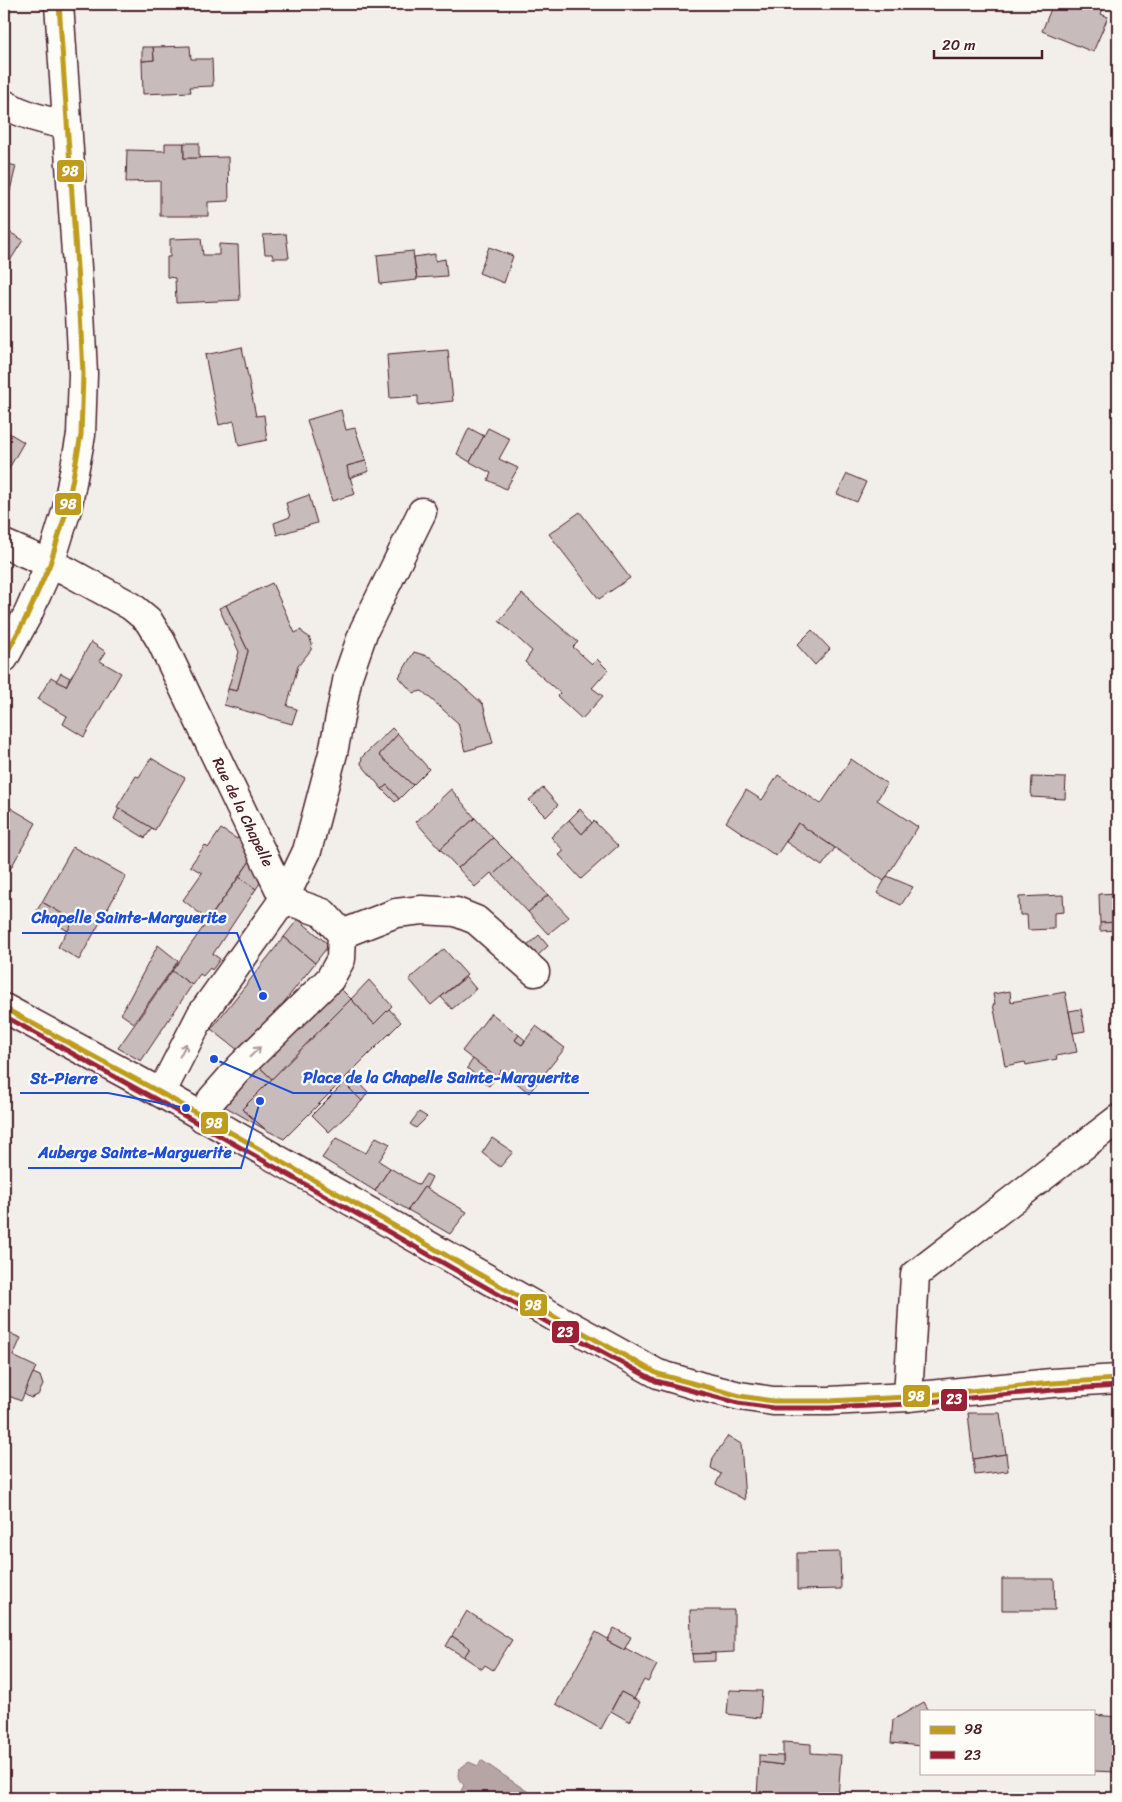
<svg xmlns="http://www.w3.org/2000/svg" width="1122" height="1802" font-family="Sriracha,sans-serif">
  <style>
    .water { fill: #b7a5a6; stroke: #8b6f75 }
    .building { fill: #c8bbbb; stroke: #4a1f2b }
    .lines { fill: none; stroke-linecap: round; stroke-linejoin: round }
    .minor-casing { stroke: #4a1f2b; stroke-width: 31 }
    .major-casing { stroke: #4a1f2b; stroke-width: 31 }
    .minor { stroke: #fdfcf7; stroke-width: 28 }
    .major { stroke: #fdfcf7; stroke-width: 28 }
    .bus-1-casing { stroke: #fdfcf7; stroke-width: 9 }
    .bus-2-casing { stroke: #fdfcf7; stroke-width: 9 }
    .bus-1 { stroke: #be9c1d; stroke-width: 5 }
    .bus-2 { stroke: #992035; stroke-width: 5 }
    .oneway { stroke: #ac999b }
    .labels { text-anchor: middle; stroke-width: 4.5; stroke-linejoin: round; paint-order: stroke }
    .street-label { font-size: 15px; fill: #4a1f2b; stroke: #fdfcf7 }
    .leader { fill: none; stroke: #1d4ed8; stroke-width: 2 }
    .callout-dot { fill: #1d4ed8; stroke: #fdfcf7; stroke-width: 2 }
    .callout-label { font-size: 16px; text-anchor: middle; font-weight: bold; fill: #1d4ed8; stroke: #fdfcf7; stroke-width: 4.5; stroke-linejoin: round; paint-order: stroke }
    .line-badge { stroke: #fdfcf7; stroke-width: 2 }
    .badge-label { font-size: 14px; text-anchor: middle; font-weight: bold; fill: #fff }
  </style>
  <rect width="100%" height="100%" fill="#f2efeb"/>
  <filter id="ink" filterUnits="userSpaceOnUse"><feTurbulence type="fractalNoise" baseFrequency=".02" numOctaves="2"/><feDisplacementMap in="SourceGraphic" scale="10" xChannelSelector="R" yChannelSelector="G"/><feConvolveMatrix kernelMatrix="1 2 1 2 8 2 1 2 1" color-interpolation-filters="sRGB"/></filter>
  <g filter="url(#ink)">
    <!-- water -->
    <path class="water" d="M481 1760 537 1798H471L461 1791 464 1785C458 1780 457 1776 459 1769L469 1762 478 1766Z"/>
    <!-- building -->
    <g class="building">
      <path d="M1053 4H1105L1101 14 1108 17 1093 52 1042 31Z"/>
      <path d="M190 46 191 59H212L213 86 190 87 191 92 143 94 142 61 154 60 153 47Z"/>
      <path d="M142 47H153L154 60 142 61Z"/>
      <path d="M165 143H184V158L228 157 229 201 208 202V216H160V181L126 182 127 150 165 151Z"/>
      <rect x="184" y="143" width="15" height="15"/>
      <path d="M4 163 16 166 8 199 4 198Z"/>
      <path d="M4 229 23 240 8 264 4 261Z"/>
      <path d="M286 234 289 258H273L272 254H265L263 235Z"/>
      <path d="M201 238 203 255H219V244L238 245 240 300 176 303 175 278 167 277V257H170V239Z"/>
      <path d="M489 247 513 256 504 283 479 273Z"/>
      <path d="M413 251 417 280 380 284 377 255Z"/>
      <path d="M435 254V261L445 259 447 276 417 278 414 257Z"/>
      <path d="M242 347 256 416 264 415 267 440 239 446 234 421 219 425 205 355Z"/>
      <path d="M448 350 453 401 418 405V396L390 398 387 355Z"/>
      <path d="M341 410 346 430 355 428 366 461 347 466 355 494 332 501 307 420Z"/>
      <path d="M469 428 484 436 470 462 457 454Z"/>
      <path d="M488 428 510 439 499 459 518 468 506 489 488 480 491 473 470 462Z"/>
      <path d="M4 430 24 442 4 477Z"/>
      <path d="M366 461 369 471 349 478 347 466Z"/>
      <path d="M847 474 866 482 857 502 837 494Z"/>
      <path d="M309 495 317 523 277 535 274 523 290 517 286 503Z"/>
      <path d="M580 512 630 578 599 599 549 534Z"/>
      <path d="M272 583 295 633 301 630 303 633 309 637 312 644 311 650 298 666 287 706 297 709 292 724 224 705 228 689 237 691 248 651 226 605Z"/>
      <path d="M522 594 578 642 573 647 592 664 597 659 608 670 592 688 603 696 582 719 557 696 560 693 525 662 532 651 499 621Z"/>
      <path d="M226 605 248 651 237 691 228 689 239 652 219 608Z"/>
      <path d="M812 630 830 649 815 665 797 645Z"/>
      <path d="M91 642 106 652 100 661 121 673 84 737 63 724 67 716 38 699 51 677 66 686Z"/>
      <path d="M414 652 430 657 483 704 493 743 465 751 458 723 422 691 413 693 399 677Z"/>
      <path d="M61 673 70 678 66 686 56 681Z"/>
      <path d="M392 728 398 734 379 755 413 785 399 799 387 785 382 789 361 764 362 757Z"/>
      <path d="M398 734 429 769 413 785 379 755Z"/>
      <path d="M151 758 185 778 155 830 117 807 136 776 139 777Z"/>
      <path d="M851 759 887 784 877 800 918 827 884 881 798 823 776 856 726 822 746 790 762 800 778 775 821 804Z"/>
      <path d="M1032 777 1066 778 1065 799 1031 797Z"/>
      <path d="M387 785 399 799 395 802 382 789Z"/>
      <path d="M543 788 558 805 546 817 529 800Z"/>
      <path d="M451 789 475 818 440 849 416 822Z"/>
      <path d="M4 804 36 823 4 880Z"/>
      <path d="M119 808 152 828 145 838 114 819Z"/>
      <path d="M580 809 592 823 582 834 569 820Z"/>
      <path d="M475 818 493 838 458 868 440 849Z"/>
      <path d="M569 820 582 834 594 821 618 846 581 879 559 855 564 851 551 837Z"/>
      <path d="M798 823 835 848 822 866 786 842Z"/>
      <path d="M221 829 237 839 243 830 255 854 208 920 183 900 202 873 190 866 205 845 208 848Z"/>
      <path d="M493 838 512 857 493 875 491 873 475 887 458 868Z"/>
      <path d="M73 847 126 876 79 960 58 947 73 920 42 902Z"/>
      <path d="M512 857 548 895 528 912 493 875Z"/>
      <path d="M250 861 266 874 256 889 239 877Z"/>
      <path d="M887 876 913 887 901 905 877 893Z"/>
      <path d="M239 877 256 889 213 954 220 959 212 970 210 968 203 976 200 974 192 985 172 971Z"/>
      <path d="M1118 893V922L1100 923 1099 894Z"/>
      <path d="M548 895 569 917 548 934 528 912Z"/>
      <path d="M1063 895 1064 912 1054 913V929L1028 930 1027 915H1020L1019 897Z"/>
      <path d="M42 902 73 920 68 931 36 912Z"/>
      <path d="M298 919 329 945 315 963 284 937Z"/>
      <path d="M1118 922V930L1100 931V923Z"/>
      <path d="M539 935 548 946 535 958 526 947Z"/>
      <path d="M284 937 315 963 243 1054 211 1029Z"/>
      <path d="M158 945 178 961 134 1023 121 1014Z"/>
      <path d="M444 949 467 975 431 1005 409 979Z"/>
      <path d="M172 971 192 985 141 1061 118 1048Z"/>
      <path d="M466 977 476 989 452 1009 441 997Z"/>
      <path d="M369 980 392 1006 374 1024 351 999Z"/>
      <path d="M338 986 351 999 272 1079 256 1064Z"/>
      <path d="M1010 991 1011 1002 1065 992 1077 1052 1056 1056 1057 1059 1026 1065 1025 1062 1005 1066 993 1004H995L993 994Z"/>
      <path d="M351 999 374 1024 389 1009 401 1022 284 1139 266 1130 242 1109Z"/>
      <path d="M1081 1009 1085 1031 1073 1033 1069 1011Z"/>
      <path d="M491 1013 519 1035 515 1040 522 1045 536 1026 565 1048 529 1093 501 1070 496 1077 462 1051Z"/>
      <path d="M519 1035 525 1040 522 1045 515 1040Z"/>
      <path d="M473 1059 496 1077 489 1086 467 1068Z"/>
      <path d="M256 1064 272 1079 242 1109 266 1130 219 1103Z"/>
      <path d="M351 1074 368 1092 362 1101 342 1082Z"/>
      <path d="M344 1083 362 1101 329 1132 312 1115Z"/>
      <path d="M419 1112 427 1117 416 1128 410 1124Z"/>
      <path d="M376 1137 390 1144 379 1161 390 1168 375 1191 322 1158 336 1138 366 1153Z"/>
      <path d="M492 1138 513 1152 500 1167 482 1153Z"/>
      <path d="M390 1168 419 1185 426 1174 432 1177 426 1189 424 1187 408 1210 375 1191Z"/>
      <path d="M424 1187 467 1212 450 1234 408 1210Z"/>
      <path d="M4 1331 21 1338 13 1356 36 1367 21 1401 4 1394Z"/>
      <path d="M33 1373 40 1376 43 1385 38 1395 31 1398 24 1394Z"/>
      <path d="M968 1413H1000L1006 1454 973 1459Z"/>
      <path d="M728 1436 741 1444 745 1500 716 1484 721 1474 711 1468 713 1458Z"/>
      <path d="M1006 1454 1008 1471 975 1475 973 1459Z"/>
      <path d="M840 1552 841 1589 797 1590V1553Z"/>
      <path d="M1002 1579H1054L1055 1610H1002Z"/>
      <path d="M690 1610H734V1652L692 1654Z"/>
      <path d="M467 1611 512 1640 493 1670 485 1665 482 1669 464 1657 470 1648 452 1636Z"/>
      <path d="M614 1628 631 1637 624 1650 607 1641Z"/>
      <path d="M596 1632 608 1639 607 1641 624 1650 625 1648 657 1665 648 1682 644 1680 634 1699 621 1692 601 1729 556 1704Z"/>
      <path d="M452 1636 470 1648 464 1657 446 1646Z"/>
      <path d="M715 1653V1661L693 1662 692 1654Z"/>
      <path d="M729 1690 762 1691 760 1718 727 1714Z"/>
      <path d="M621 1692 640 1702 630 1722 611 1711Z"/>
      <path d="M924 1702 929 1711H921V1746L891 1743 893 1720Z"/>
      <path d="M1093 1715 1118 1717V1779H1116L1117 1772 1093 1771Z"/>
      <path d="M783 1742 811 1744V1753L841 1755 838 1798 757 1797 759 1762 783 1765Z"/>
      <path d="M759 1755 783 1756V1765L759 1762Z"/>
    </g>
    <g class="lines">
      <defs>
        <g id="minor">
          <path d="M4 104C24 115 44 121 67 125"/>
          <path d="M4 544 67 571 131 606 148 620 161 641 284 899"/>
          <path d="M4 658 28 614 50 564 67 509 81 435 83 374 80 312 59 4"/>
          <path d="M342 934 396 913 422 910 456 912 476 920 535 972"/>
          <path d="M161 1093 201 1015 284 899 307 851 333 753 348 676 364 630 422 512"/>
          <path d="M203 1118 212 1099 241 1066 330 979 341 959 342 934 323 913 284 899"/>
          <path d="M908 1397 915 1275 1118 1119"/>
        </g>
        <path id="major" d="M4 1008 161 1093 558 1319 658 1374 699 1386 740 1396 773 1401H829L908 1397 1052 1383 1118 1379"/>
      </defs>
      <!-- minor casing -->
      <use href="#minor" class="minor-casing"/>
      <!-- major casing -->
      <use href="#major" class="major-casing"/>
      <!-- minor -->
      <use href="#minor" class="minor"/>
      <!-- major -->
      <use href="#major" class="major"/>
      <defs>
        <g id="bus-1">
          <path d="M4 658 28 614 50 564 67 509 81 435 83 374 80 312 59 4"/>
          <path d="M4 1008 161 1093 558 1319 658 1374 740 1396 773 1401H829L908 1397 1052 1383 1118 1379"/>
        </g>
        <path id="bus-2" d="M4 1016 157 1100 554 1326 656 1381 738 1403 773 1408H829L908 1404 1053 1390 1118 1386"/>
      </defs>
      <!-- bus-1 casing -->
      <use href="#bus-1" class="bus-1-casing"/>
      <!-- bus-2 casing -->
      <use href="#bus-2" class="bus-2-casing"/>
      <!-- bus-1 -->
      <use href="#bus-1" class="bus-1"/>
      <!-- bus-2 -->
      <use href="#bus-2" class="bus-2"/>
    </g>
    <!-- one-way arrows -->
    <defs><path id="oneway-shaft" d="M-6 0H5M1.5-3L5.5 0L1.5 3" fill="none" stroke-width="1.6" stroke-linecap="round" stroke-linejoin="round" transform="scale(1.25)"/></defs>
    <g class="oneway">
      <use href="#oneway-shaft" transform="translate(183 1050) rotate(-63)"/>
      <use href="#oneway-shaft" transform="translate(255 1052) rotate(-44)"/>
    </g>
  </g>
  <g class="labels">
    <!-- street labels -->
    <g class="street-label">
      <text transform="translate(243 812) rotate(64)" y="5">Rue de la Chapelle</text>
    </g>
  </g>
  <!-- callouts -->
  <path class="leader" d="M263 996L237 933H22M214 1059L293 1093H589M186 1108L108 1093H20M260 1101L241 1168H28"/>
  <g class="callout-dot">
    <circle cx="263" cy="996" r="5"/>
    <circle cx="214" cy="1059" r="5"/>
    <circle cx="186" cy="1108" r="5"/>
    <circle cx="260" cy="1101" r="5"/>
  </g>
  <g class="callout-label">
    <text x="129" y="923">Chapelle Sainte-Marguerite</text>
    <text x="441" y="1083">Place de la Chapelle Sainte-Marguerite</text>
    <text x="64" y="1084">St-Pierre</text>
    <text x="135" y="1158">Auberge Sainte-Marguerite</text>
  </g>
  <g class="line-badge">
    <rect x="56" y="159" width="29" height="24" rx="5" fill="#be9c1d"/>
    <rect x="54" y="492" width="28" height="24" rx="5" fill="#be9c1d"/>
    <rect x="200" y="1111" width="29" height="24" rx="5" fill="#be9c1d"/>
    <rect x="519" y="1293" width="29" height="24" rx="5" fill="#be9c1d"/>
    <rect x="551" y="1320" width="29" height="24" rx="5" fill="#992035"/>
    <rect x="902" y="1384" width="29" height="24" rx="5" fill="#be9c1d"/>
    <rect x="940" y="1388" width="28" height="24" rx="5" fill="#992035"/>
  </g>
  <g class="badge-label">
    <text x="70" y="176">98</text>
    <text x="68" y="509">98</text>
    <text x="214" y="1128">98</text>
    <text x="533" y="1310">98</text>
    <text x="565" y="1337">23</text>
    <text x="916" y="1401">98</text>
    <text x="954" y="1404">23</text>
  </g>
  <!-- margin -->
  <rect width="1122" height="1802" fill="none" stroke="#fdfcf7" stroke-width="20"/>
  <rect x="10" y="10" width="1102" height="1782" fill="none" stroke="#4a1f2b" stroke-width="2" filter="url(#ink)"/>
  <!-- legend -->
  <rect x="920" y="1710" width="175" height="65" fill="#fdfcf7" stroke="#b5a4a5"/>
  <rect x="930" y="1726" width="25" height="8" fill="#be9c1d" stroke="#b5a4a5"/>
  <text x="964" y="1734" font-size="15" fill="#4a1f2b">98</text>
  <rect x="930" y="1751" width="25" height="8" fill="#992035" stroke="#b5a4a5"/>
  <text x="964" y="1760" font-size="15" fill="#4a1f2b">23</text>
  <!-- scale -->
  <path d="M934 50v8h108v-8" fill="none" stroke="#4a1f2b" stroke-width="2.5"/>
  <text x="942" y="50" font-size="15" fill="#4a1f2b" stroke="#fdfcf7" stroke-width="4" paint-order="stroke">20 m</text>
</svg>
